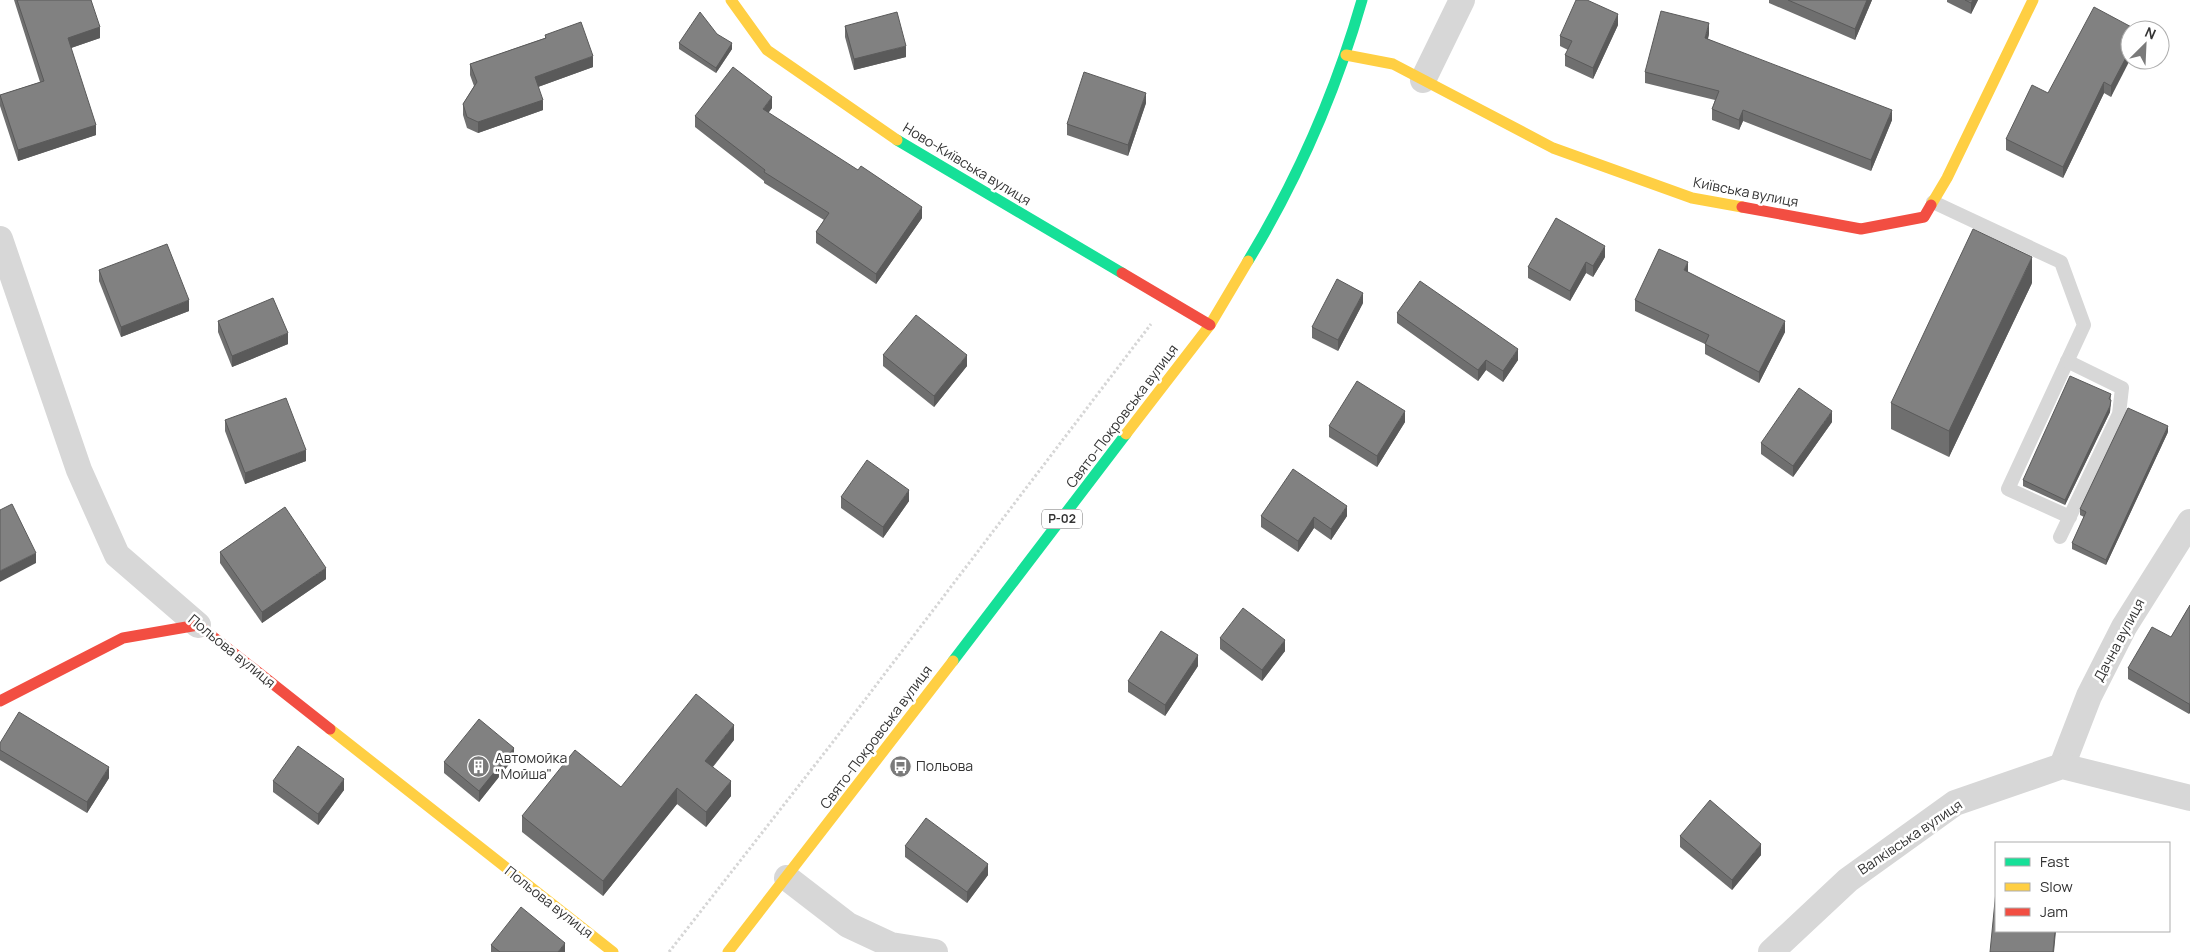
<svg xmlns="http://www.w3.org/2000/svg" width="2190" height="952" font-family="Manrope,sans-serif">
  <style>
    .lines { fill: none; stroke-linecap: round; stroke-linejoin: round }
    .path { stroke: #d6d6d6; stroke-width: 3; stroke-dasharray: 2.5 2.5; stroke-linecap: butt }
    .lane { stroke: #d7d7d7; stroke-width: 14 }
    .street { stroke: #d7d7d7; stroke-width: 26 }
    .fast { stroke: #16e098; stroke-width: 11 }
    .slow { stroke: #ffcf43; stroke-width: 11 }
    .jam { stroke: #f24e42; stroke-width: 11 }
    .wall { fill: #6f6f6f }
    .shaded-wall { fill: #5a5a5a }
    .building { fill: #818181; stroke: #5a5a5a }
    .labels { text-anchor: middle; stroke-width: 5; stroke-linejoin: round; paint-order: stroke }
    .shield { fill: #fff; stroke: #707070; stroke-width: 1 }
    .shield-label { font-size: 12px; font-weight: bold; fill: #333 }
    .street-label { font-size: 14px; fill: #333; stroke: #fff }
    .poi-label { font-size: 14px; fill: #333; stroke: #fff; text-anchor: start }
  </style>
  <rect width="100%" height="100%" fill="#fff"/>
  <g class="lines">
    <!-- path -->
    <path class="path" d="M669 952 829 747 1151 324"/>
    <!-- lane -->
    <g class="lane">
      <path d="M1933 202 2061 262 2084 325 2008 489 2070 517"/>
      <path d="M2060 537 2119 414 2122 388 2067 361"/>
    </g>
    <!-- street -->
    <g class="street">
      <path d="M1423 80 1462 0"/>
      <path d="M0 239 79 470 117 555 198 625"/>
      <path d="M2062 766 2089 696 2124 627 2190 522"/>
      <path d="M787 878 848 925 891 945 935 952"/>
      <path d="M1771 952 1848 880 1955 803 2062 766 2190 798"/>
    </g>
    <!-- fast -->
    <g class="fast">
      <path d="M897 140 1122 273"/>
      <path d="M1248 261C1297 180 1336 91 1362 0"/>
      <path d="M953 661 1126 434"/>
    </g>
    <!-- slow -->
    <g class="slow">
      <path d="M731 0 767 50 897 140"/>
      <path d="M1346 55 1393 64 1553 148 1692 198 1742 207"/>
      <path d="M1931 205 1947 178 2033 0"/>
      <path d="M1126 434 1210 325 1248 261"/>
      <path d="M330 729 613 952"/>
      <path d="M728 952 953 661"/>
    </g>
    <!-- jam -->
    <g class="jam">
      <path d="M1742 207 1861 229 1924 217 1931 205"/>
      <path d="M1122 273 1210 325"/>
      <path d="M0 701 123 638 198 625 330 729"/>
    </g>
  </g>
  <!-- wall -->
  <g class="wall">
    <path d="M14 0H91L100 38 71 48 96 135 18 161 0 106V95L40 82Z"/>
    <path d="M1769 0H1872L1855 40 1769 3Z"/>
    <path d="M1947 0H1978L1971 14 1947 2Z"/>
    <path d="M1618 25 1593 79 1565 66V55L1568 50 1560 46V36Z"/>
    <path d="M845 26 906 57 854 70 845 37Z"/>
    <path d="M2137 30 2111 97 2104 93 2063 178 2006 150V139L2048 93Z"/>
    <path d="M717 34 732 49 716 73 679 49V43Z"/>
    <path d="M1709 34 1708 39 1892 120 1871 171 1743 121 1739 130 1712 120V109L1715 100 1645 83V72Z"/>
    <path d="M545 35 593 67 538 87 543 110 478 133 467 128 463 115V104L474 86 470 75V64L545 38Z"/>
    <path d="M1146 103 1128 156 1067 135V124Z"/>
    <path d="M772 108 768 113 922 218 876 284 816 243V232L824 220 764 183V181L695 127V116Z"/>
    <path d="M1605 257 1593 277 1586 273 1570 301 1528 278V267Z"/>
    <path d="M99 270 189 311 121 337 99 281Z"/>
    <path d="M1688 272 1785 332 1759 383 1705 354V344L1635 311V300Z"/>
    <path d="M2032 283 1949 457 1891 429V403Z"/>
    <path d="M1363 303 1338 351 1312 338V327Z"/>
    <path d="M1397 313 1518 360 1503 382 1486 370 1478 381 1397 323Z"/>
    <path d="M218 321 288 344 232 367 218 332Z"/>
    <path d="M883 355 967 366 934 407 883 366Z"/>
    <path d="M2111 394 2110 412 2065 505 2023 486V480Z"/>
    <path d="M225 420 306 461 245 484 225 431Z"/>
    <path d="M1405 422 1377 467 1329 437V426Z"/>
    <path d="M1832 422 1793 477 1761 454V443Z"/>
    <path d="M2168 432 2106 565 2072 549V543L2084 517 2080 515V509Z"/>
    <path d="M841 497 909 501 883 538 841 508Z"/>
    <path d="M1261 516H1347L1331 540 1314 528 1298 552 1261 527Z"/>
    <path d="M220 552 326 579 262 623 220 563Z"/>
    <path d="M2190 605 2189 714 2128 679V668L2171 637Z"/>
    <path d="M1220 638 1285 651 1262 681 1220 649Z"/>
    <path d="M1198 666 1165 716 1128 692V681Z"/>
    <path d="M734 740 713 767 731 796 706 827 677 804 603 896 522 832V816L621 787Z"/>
    <path d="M0 743 109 778 87 813 0 760Z"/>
    <path d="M514 758 479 802 444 773V762Z"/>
    <path d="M273 781 344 790 318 825 273 792Z"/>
    <path d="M1680 836 1761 855 1732 890 1680 847Z"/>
    <path d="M905 846 988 875 967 903 905 857Z"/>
    <path d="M491 945 565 952H491Z"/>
  </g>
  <!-- shaded-wall -->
  <g class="shaded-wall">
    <path d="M1867 0H1872L1855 40V29Z"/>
    <path d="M1973 0H1978L1971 14V3Z"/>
    <path d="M1618 14V25L1593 79V68Z"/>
    <path d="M1709 23V34L1705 49V38Z"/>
    <path d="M100 27V38L68 49V38Z"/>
    <path d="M732 43V49L716 73V68Z"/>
    <path d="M906 46V57L854 70V59Z"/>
    <path d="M2130 50V60L2111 97V86Z"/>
    <path d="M593 56V67L535 88V77Z"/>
    <path d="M2104 82V93L2063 178V167Z"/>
    <path d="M1146 93V103L1128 156V145Z"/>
    <path d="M772 97V108L763 120V109Z"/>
    <path d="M543 100V110L478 133V122Z"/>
    <path d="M1743 110V121L1739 130V120Z"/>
    <path d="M1892 110V120L1871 171V160Z"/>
    <path d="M96 125V135L18 161V150Z"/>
    <path d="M922 207V218L876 284V274Z"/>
    <path d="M1605 246V257L1593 277V266Z"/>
    <path d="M2032 257V283L1949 457V431Z"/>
    <path d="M1586 262V273L1570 301V291Z"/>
    <path d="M1688 262V273L1684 270Z"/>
    <path d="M1363 293V303L1338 351V340Z"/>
    <path d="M189 300V311L121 337V327Z"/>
    <path d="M1785 321V332L1759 383V372Z"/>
    <path d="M288 333V344L232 367V356Z"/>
    <path d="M1518 349V360L1503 382V371Z"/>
    <path d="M967 355V366L934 407V396Z"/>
    <path d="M1486 360V370L1478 381V370Z"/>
    <path d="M2111 400 2110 412 2065 505V500Z"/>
    <path d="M1405 411V422L1377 467V456Z"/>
    <path d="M1832 411V422L1793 477V466Z"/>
    <path d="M2168 426V432L2106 565V560Z"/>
    <path d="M306 450V461L245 484V473Z"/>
    <path d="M909 490V501L883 538V527Z"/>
    <path d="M1347 506V516L1331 540V529Z"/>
    <path d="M1314 517V528L1298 552V541Z"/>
    <path d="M36 553V563L0 582V571Z"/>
    <path d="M326 568V579L262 623V612Z"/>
    <path d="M1285 640V651L1262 681V670Z"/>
    <path d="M1198 655V666L1165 716V705Z"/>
    <path d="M2190 702V713L2189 714V704Z"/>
    <path d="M734 725V740L705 776V761Z"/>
    <path d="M514 748V758L479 802V791Z"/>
    <path d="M109 767V778L87 813V802Z"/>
    <path d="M344 779V790L318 825V814Z"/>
    <path d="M731 781V796L706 827V812Z"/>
    <path d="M677 788V804L603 896V881Z"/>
    <path d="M1761 844V855L1732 890V880Z"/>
    <path d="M988 864V875L967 903V892Z"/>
    <path d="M2055 931H2056L2054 952H2053Z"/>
    <path d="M565 943V952H558Z"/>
  </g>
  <!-- building -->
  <g class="building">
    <path d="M17 0H91L100 27 68 38 96 125 18 150 0 95 44 81Z"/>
    <path d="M1576 0H1587L1618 14 1593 68 1565 55 1572 41 1560 36Z"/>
    <path d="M1788 0H1867L1855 29Z"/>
    <path d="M1965 0H1973L1971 3Z"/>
    <path d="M2094 7 2137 30H2130V50L2111 86 2104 82 2063 167 2006 139 2032 85 2048 93Z"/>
    <path d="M1661 11 1709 23 1705 38 1892 110 1871 160 1743 110 1739 120 1712 109 1719 91 1645 72Z"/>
    <path d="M700 12 717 34 732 43 716 68 679 43Z"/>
    <path d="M897 12 906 46 854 59 845 26Z"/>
    <path d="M581 22 593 56 535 77 543 100 478 122 467 117 463 104 477 82 470 64 546 38 545 35Z"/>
    <path d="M733 67 772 97 763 109 858 170 861 166 922 207 876 274 816 232 829 213 764 172 765 170 695 116Z"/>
    <path d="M1084 72 1146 93 1128 145 1067 124Z"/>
    <path d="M1556 218 1605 246 1593 266 1586 262 1570 291 1528 267Z"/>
    <path d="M1973 229 2032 257 1949 431 1891 403Z"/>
    <path d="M167 244 189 300 121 327 99 270Z"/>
    <path d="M1659 249 1688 262 1684 270 1785 321 1759 372 1705 344 1709 335 1635 300Z"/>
    <path d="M1337 279 1363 293 1338 340 1312 327Z"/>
    <path d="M1420 281 1518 349 1503 371 1486 360 1478 370 1397 313Z"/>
    <path d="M273 298 288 333 232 356 218 321Z"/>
    <path d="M916 315 967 355 934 396 883 355Z"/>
    <path d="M2070 376 2111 394 2109 399 2111 400 2110 406 2065 500 2023 480Z"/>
    <path d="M1357 381 1405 411 1377 456 1329 426Z"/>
    <path d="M1799 388 1832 411 1793 466 1761 443Z"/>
    <path d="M286 398 306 450 245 473 225 420Z"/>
    <path d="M2128 408 2168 426 2106 560 2072 543 2086 512 2080 509Z"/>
    <path d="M867 460 909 490 883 527 841 497Z"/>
    <path d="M1293 469 1347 506 1331 529 1314 517 1298 541 1261 516Z"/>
    <path d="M12 504 36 553 0 571V510Z"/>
    <path d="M285 507 326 568 262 612 220 552Z"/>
    <path d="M2190 605V702L2189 704 2128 668 2152 627 2171 637Z"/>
    <path d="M1243 608 1285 640 1262 670 1220 638Z"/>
    <path d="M1161 631 1198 655 1165 705 1128 681Z"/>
    <path d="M696 694 734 725 705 761 731 781 706 812 677 788 603 881 522 816 575 750 621 787Z"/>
    <path d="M19 712 109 767 87 802 0 750V743Z"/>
    <path d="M479 719 514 748 479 791 444 762Z"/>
    <path d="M298 746 344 779 318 814 273 781Z"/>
    <path d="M1710 800 1761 844 1732 880 1680 836Z"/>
    <path d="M926 818 988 864 967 892 905 846Z"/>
    <path d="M1996 891V931H2055L2053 952H1990Z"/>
    <path d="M521 907 565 943 558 952H500L491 945Z"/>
  </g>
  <!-- icons -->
  <defs>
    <symbol id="building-disc" viewBox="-11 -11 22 22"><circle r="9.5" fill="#7a7a7a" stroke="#fff"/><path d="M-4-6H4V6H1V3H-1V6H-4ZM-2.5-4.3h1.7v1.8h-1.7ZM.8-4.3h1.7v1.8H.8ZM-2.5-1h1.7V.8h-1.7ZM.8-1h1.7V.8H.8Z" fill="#fff"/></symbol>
    <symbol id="bus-disc" viewBox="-11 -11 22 22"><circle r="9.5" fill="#7a7a7a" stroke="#fff"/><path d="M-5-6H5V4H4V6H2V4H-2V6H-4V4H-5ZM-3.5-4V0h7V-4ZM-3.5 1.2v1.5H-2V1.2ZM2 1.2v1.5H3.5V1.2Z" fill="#fff"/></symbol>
  </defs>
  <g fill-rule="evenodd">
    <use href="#building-disc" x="466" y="754" width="25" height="25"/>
    <use href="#bus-disc" x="888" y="754" width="25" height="25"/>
  </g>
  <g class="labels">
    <!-- shield labels -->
    <rect class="shield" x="1042" y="509.5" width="40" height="19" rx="4"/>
    <g class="shield-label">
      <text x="1062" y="523">Р-02</text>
    </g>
    <!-- street labels -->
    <g class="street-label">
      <text transform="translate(967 164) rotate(31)" y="5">Ново-Київська вулиця</text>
      <text transform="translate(1746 192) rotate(11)" y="5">Київська вулиця</text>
      <text transform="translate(1122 416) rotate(-53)" y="5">Свято-Покровська вулиця</text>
      <text transform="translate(2119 640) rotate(-62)" y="5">Дачна вулиця</text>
      <text transform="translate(232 651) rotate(39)" y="5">Польова вулиця</text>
      <text transform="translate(876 737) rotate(-53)" y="5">Свято-Покровська вулиця</text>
      <text transform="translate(1910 837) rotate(-34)" y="5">Валківська вулиця</text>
      <text transform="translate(549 902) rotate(38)" y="5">Польова вулиця</text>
    </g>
    <!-- poi labels -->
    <g class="poi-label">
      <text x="495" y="763">Автомойка<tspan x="495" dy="16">"Мойша"</tspan></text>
      <text x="916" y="771">Польова</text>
    </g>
  </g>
  <!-- legend -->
  <rect x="1995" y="842" width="175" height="90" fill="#ffffff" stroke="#adadad"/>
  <rect x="2005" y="858" width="25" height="8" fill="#16e098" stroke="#adadad"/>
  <text x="2040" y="867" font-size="15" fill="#333333">Fast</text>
  <rect x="2005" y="883" width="25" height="8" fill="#ffcf43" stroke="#adadad"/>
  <text x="2040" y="892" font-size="15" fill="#333333">Slow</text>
  <rect x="2005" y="908" width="25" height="8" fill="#f24e42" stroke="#adadad"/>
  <text x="2040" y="917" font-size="15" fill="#333333">Jam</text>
  <!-- north arrow -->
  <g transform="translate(2145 45) rotate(24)"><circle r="24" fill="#ffffff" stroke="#adadad"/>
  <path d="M0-4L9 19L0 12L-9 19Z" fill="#7a7a7a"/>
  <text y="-8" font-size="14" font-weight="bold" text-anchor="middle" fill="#333333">N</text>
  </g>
</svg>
